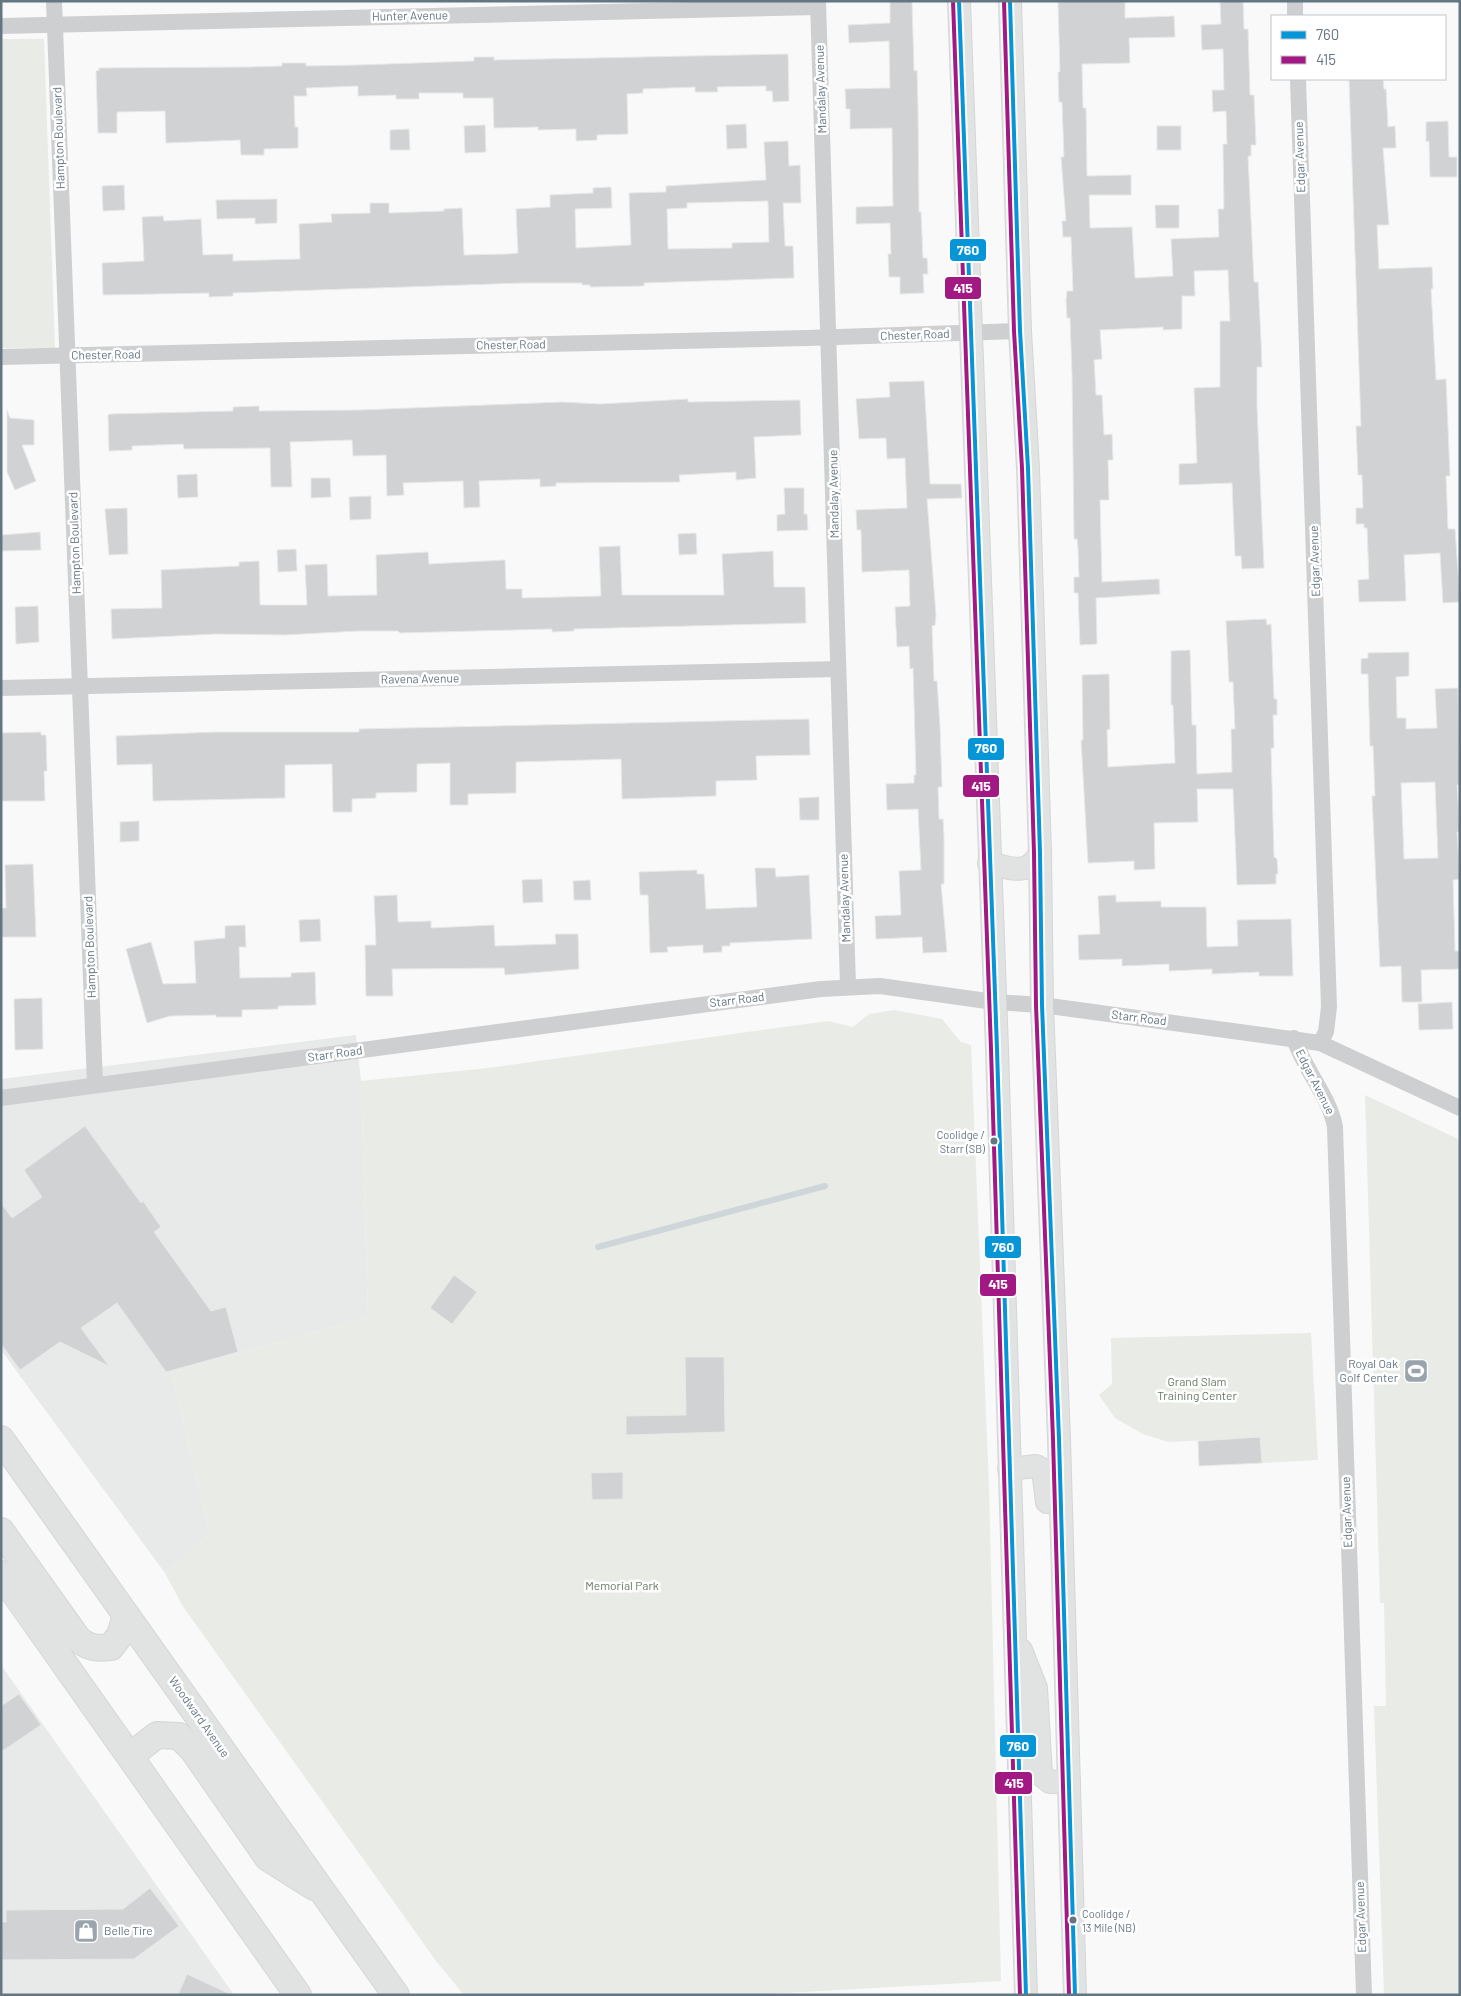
<svg xmlns="http://www.w3.org/2000/svg" width="1461" height="1996" font-family="Barlow,sans-serif">
  <style>
    .built { fill: #e8e9e9 }
    .green { fill: #e8ebe6 }
    .lines { fill: none; stroke-linecap: round; stroke-linejoin: round }
    .stream { stroke: #ced6d9; stroke-width: 6 }
    .building { fill: #d0d2d3; stroke: #e8e8e8; fill-rule: evenodd }
    .secondary-casing { stroke: #d5d6d7; stroke-width: 24 }
    .primary-casing { stroke: #d5d6d7; stroke-width: 28 }
    .minor { stroke: #cecfd0; stroke-width: 16 }
    .secondary { stroke: #e1e2e2; stroke-width: 22 }
    .primary { stroke: #e1e2e2; stroke-width: 26 }
    .bus-1-casing { stroke: #fff; stroke-width: 8 }
    .bus-2-casing { stroke: #fff; stroke-width: 8 }
    .bus-1 { stroke: #0696d7; stroke-width: 4 }
    .bus-2 { stroke: #a31984; stroke-width: 4 }
    .bus-dot { fill: #657683; stroke: #fff; stroke-width: 2 }
    .labels { text-anchor: middle; stroke-width: 5; stroke-linejoin: round; paint-order: stroke }
    .bus-label { font-size: 11px; fill: #657683; stroke: #fff; text-anchor: end }
    .street-label { font-size: 12px; fill: #657683; stroke: #fff }
    .poi-label { font-size: 12px; fill: #657683; stroke: #fff; text-anchor: end }
    .park-label { font-size: 12px; fill: #687a64; stroke: #fff }
    .line-badge { stroke: #fff; stroke-width: 2 }
    .badge-label { font-size: 14px; text-anchor: middle; font-weight: bold; fill: #fff }
  </style>
  <rect width="100%" height="100%" fill="#f9f9f9"/>
  <!-- built -->
  <g class="built">
    <path d="M356 1035 361 1081 368 1317 171 1372 210 1534 165 1573 1 1350V1079Z"/>
    <path d="M1 1665 234 1995H1Z"/>
  </g>
  <!-- green -->
  <g class="green">
    <path d="M1 39H44L55 348H1Z"/>
    <path d="M894 1010 942 1019 961 1042 971 1045 989 1487 1001 1981 749 1995H464L436 1961 182 1605 165 1573 210 1534 171 1372 368 1317 361 1081 488 1068 828 1021 853 1027 869 1014Z"/>
    <path d="M1365 1095 1460 1140V1995H1384L1374 1706H1386L1384 1603H1380Z"/>
    <path d="M1311 1333 1318 1460 1262 1463 1260 1437 1168 1442 1143 1434 1115 1418 1099 1395 1112 1384 1111 1338Z"/>
  </g>
  <g class="lines">
    <!-- stream -->
    <path class="stream" d="M598 1247 825 1186"/>
  </g>
  <!-- building -->
  <g class="building">
    <path d="M890 1H912L914 71 917 70 918 108 919 212H921L923 258H927L928 274H923L924 293 900 294V277H889L888 254H891L890 223 856 224V207L893 206 892 128 850 129V109H846L845 89 890 88 889 41 849 43 848 25 890 23Z"/>
    <path d="M1058 1H1125V18L1174 16 1175 37 1129 38 1130 63 1082 64 1083 108H1086L1087 176 1131 175V195H1089L1090 228 1132 227 1135 278 1173 276 1171 239 1219 237 1218 209H1224L1223 144H1227L1226 111 1213 112 1212 90H1224L1223 49 1202 50 1201 25 1221 24 1220 1H1243L1244 29H1248L1250 95H1254L1256 145H1251V156H1248L1254 282H1258L1261 340 1262 367H1257V407L1264 568 1242 569 1241 556H1235L1232 483 1179 485V464L1197 463 1194 388 1220 387V321H1230L1228 270 1194 271 1195 296H1182V329L1163 330V327L1100 330 1102 359 1094 360 1096 395H1102L1104 435 1112 434 1113 460H1108L1109 500H1100L1102 582 1159 579 1160 594 1096 598 1097 644 1080 645 1078 593H1074V577H1079L1078 547 1077 539H1074L1072 374 1070 318H1067L1066 300 1067 291H1073L1071 237H1063L1062 221H1066L1061 157H1064L1062 102H1059L1058 72H1060Z"/>
    <path d="M788 54 789 101 773 102 772 91H766V86L717 87 718 92H695V87L643 89V93L627 94 628 134 597 135V140L576 141V129L538 130V127L494 128 493 98H463V93H419V99H396V95L358 96V86L306 88 307 96H294L295 127H298V148L264 149V155H241L240 140 166 143 165 111 117 112V133H98L96 71 99 70V68L249 67 282 66V63H306V66L358 65 474 61V57H494V60Z"/>
    <path d="M1349 79H1383L1384 89H1386L1388 127 1395 126 1396 148H1383L1389 225H1377L1379 269 1432 267 1433 289H1431L1436 380 1446 379 1450 476H1446L1448 529H1455L1460 602 1443 603 1440 553 1404 555 1406 601 1359 602 1358 580 1369 579 1367 528H1364V524H1356V508H1363L1362 475H1358L1356 426H1361Z"/>
    <path d="M1448 121 1449 157H1457V177H1430L1429 141 1426 142V122Z"/>
    <path d="M746 124 747 148 727 149 726 125Z"/>
    <path d="M485 125 486 152 465 153 464 126Z"/>
    <rect x="1157" y="126" width="24" height="24"/>
    <path d="M409 129 410 150H390V130Z"/>
    <path d="M788 141 789 166 800 165 801 203H783L785 246H793L794 278 644 283V286L590 287V285H582V283H522L346 289 233 293V296L209 297V293L103 295 102 263 144 261 142 217 163 216 164 221 201 219 203 255 233 254V261L300 259 299 224 332 222 331 214 370 213V203H389V213L444 211V209L462 208 464 255 508 254 518 253 516 209 550 207V195L593 193V188L611 187 612 208 575 209 576 248 631 245 629 193 666 192V186L766 180 764 142ZM768 201 769 242 732 243V248L668 249 667 209 687 208V203Z"/>
    <path d="M124 185 125 210 103 211 102 186Z"/>
    <path d="M277 199V223L255 224V218L217 219 216 200Z"/>
    <path d="M1155 205H1179V228H1156Z"/>
    <path d="M924 381 930 484H961L962 498 927 499 936 615 935 625 932 626 934 681H937L940 726 942 787H938L939 819H943L944 836V884H941L947 952 923 953 922 937 876 939 875 916 901 915 899 871 921 870 918 809 887 810 886 784 914 783V775H916L913 668 910 669 909 646 897 647 895 607 910 606 909 570 862 572 861 530H857L856 510 907 508 905 458 887 459 886 438 859 439 856 399 890 397 889 382Z"/>
    <path d="M688 399V402L800 400 801 435 754 437 756 478 736 480V472L679 475 680 482 556 483V486L540 487V479L479 481 480 507 464 508 463 481 403 483 404 495 387 496 386 455 353 456 352 440 290 442 292 487H271L270 448 184 449 183 444 132 446V450L109 451 108 415 111 414 233 411V407L259 406V411L360 410 562 402 600 404Z"/>
    <path d="M7 410 10 418 34 420V445H22L36 481 15 490 7 472Z"/>
    <path d="M197 474 198 497 178 498 177 475Z"/>
    <path d="M311 478H330L331 497 311 498Z"/>
    <path d="M784 488H804V514H807L808 530 777 531V515L785 514Z"/>
    <path d="M371 496V519L350 520 349 497Z"/>
    <path d="M127 508 128 554 109 555 105 509Z"/>
    <path d="M40 532 41 550 1 551V535Z"/>
    <path d="M696 533 697 554 679 555 678 534Z"/>
    <path d="M620 546 622 595H724L722 554 773 551 774 587H805L806 623 574 629V631L552 632V629L400 633 398 631H358L284 635 216 634 112 639 111 609 162 608 161 570 239 566V562L259 561 260 605H307L305 565 327 564 328 596 377 595 376 555 428 552 429 564 505 560 506 589H522V598L601 596 599 547Z"/>
    <path d="M296 549 297 571 278 572 277 550Z"/>
    <path d="M38 606 39 642 16 644 15 607Z"/>
    <path d="M1266 619 1267 625 1271 624 1274 699H1277V715H1273L1274 748H1271L1274 857 1277 859 1278 874H1276V884L1237 885 1233 789H1197L1198 822 1154 823 1155 869 1134 870V861L1088 863 1081 740H1083L1082 675 1109 674 1110 729 1107 730 1108 767 1175 763 1173 705H1171V651L1190 650 1192 725H1196L1197 774 1232 772 1231 729H1235L1233 682H1229L1226 621Z"/>
    <path d="M1409 652V676L1396 677 1397 718H1406V729L1437 728 1435 689 1458 688 1460 785H1457L1460 832H1457L1460 879 1453 880 1455 951H1460V969L1421 970 1422 1002H1402L1401 966 1380 967 1372 796H1375L1373 746H1370L1368 674H1361V659L1368 658V653ZM1435 782 1438 858 1404 859 1401 783Z"/>
    <path d="M809 719 810 755 756 756 757 780 716 781V796L622 799 621 759 516 762V793L468 794V805H450V763L417 764V792L376 793V798L352 799V812H333L332 764 285 765V798L153 801 152 764 117 765 116 736 215 732H359V729Z"/>
    <path d="M41 732V735H46L47 771H44L45 801H1V733Z"/>
    <path d="M819 797V820H800L799 798Z"/>
    <path d="M139 821V841L120 842V822Z"/>
    <path d="M33 864 36 937H1V908H6L5 865Z"/>
    <path d="M755 868H775L776 877 809 875 812 939 730 943V946H722V952L703 953V945L667 947 668 952 650 953 648 895H640L639 872 697 870V874H704L706 909 757 907Z"/>
    <path d="M542 879 543 902 523 903 522 880Z"/>
    <path d="M590 880 591 900H574L573 881Z"/>
    <path d="M397 895 398 922 431 921V928L494 925 495 946 556 944 555 934H578L579 969 505 975 504 968 392 969 393 996H366L365 945H376L374 896Z"/>
    <path d="M1116 895V902L1161 901V907H1206L1207 947 1238 946 1237 920 1291 919 1293 976H1259V972L1212 974V969L1169 971V964L1122 966V959L1079 960 1078 935 1100 934 1098 896Z"/>
    <path d="M320 919 321 941 300 942 299 920Z"/>
    <path d="M245 925 246 947H239L240 978 291 977V973L315 972 316 1005 278 1006V1009L242 1010V1017H216V1015L170 1016 147 1023 126 949 151 942 163 984 196 983 194 941 225 938V926Z"/>
    <path d="M42 998 43 1049 15 1050 14 999Z"/>
    <path d="M1452 1002 1453 1029 1419 1030 1418 1004Z"/>
    <path d="M85 1126 141 1203 143 1201 161 1227 154 1232 211 1311 226 1307 238 1352 166 1372 117 1303 81 1328 109 1366 60 1342 20 1370 1 1344V1203L12 1218 42 1197 24 1170Z"/>
    <path d="M454 1275 477 1292 452 1324 430 1308Z"/>
    <path d="M685 1357H724L725 1432 626 1435V1416L686 1415Z"/>
    <path d="M1260 1437 1262 1463 1199 1466 1198 1441Z"/>
    <path d="M623 1472V1499L592 1500 591 1473Z"/>
    <path d="M19 1694 41 1725 1 1752V1706Z"/>
    <path d="M150 1888 179 1926 134 1959 1 1960V1922H6V1910L123 1909Z"/>
    <path d="M187 1974 232 1995H178Z"/>
  </g>
  <g class="lines">
    <defs>
      <g id="secondary">
        <path d="M959 1 997 1049 1026 1995"/>
        <path d="M1010 1 1020 331 1028 468 1040 853 1042 1005 1059 1439 1075 1995"/>
        <path d="M989 863C1012 868 1027 877 1040 853"/>
        <path d="M1009 1469 1036 1466 1043 1470 1047 1502"/>
        <path d="M1021 1650 1036 1688 1041 1775 1050 1782 1069 1781"/>
      </g>
      <g id="primary">
        <path d="M1 1439 396 1995"/>
        <path d="M1 1531 78 1639C89 1648 97 1649 111 1647L120 1635 126 1615"/>
        <path d="M1 1574 298 1995"/>
        <path d="M130 1756 157 1735 179 1736 193 1750 268 1858 314 1887"/>
      </g>
    </defs>
    <!-- secondary casing -->
    <use href="#secondary" class="secondary-casing"/>
    <!-- primary casing -->
    <use href="#primary" class="primary-casing"/>
    <!-- minor -->
    <g class="minor">
      <path d="M54 1 95 1084"/>
      <path d="M818 1 848 986"/>
      <path d="M1295 1V16"/>
      <path d="M1 26 818 7"/>
      <path d="M1298 79 1329 1007 1326 1032 1320 1043"/>
      <path d="M1 357 808 338 1020 331"/>
      <path d="M1 688 838 669"/>
      <path d="M1294 1038C1304 1070 1329 1095 1335 1127L1364 1995"/>
      <path d="M1 1098 821 989 880 986 994 1002 1042 1005 1320 1043 1460 1108"/>
    </g>
    <!-- secondary -->
    <use href="#secondary" class="secondary"/>
    <!-- primary -->
    <use href="#primary" class="primary"/>
    <defs>
      <g id="bus-1">
        <path d="M959 1 997 1049 1026 1995"/>
        <path d="M1010 1 1020 331 1028 468 1040 853 1042 1005 1059 1439 1075 1995"/>
      </g>
      <g id="bus-2">
        <path d="M953 1 991 1049 1020 1995"/>
        <path d="M1004 1 1014 331 1022 468 1034 853 1036 1005 1053 1439 1069 1995"/>
      </g>
    </defs>
    <!-- bus-1 casing -->
    <use href="#bus-1" class="bus-1-casing"/>
    <!-- bus-2 casing -->
    <use href="#bus-2" class="bus-2-casing"/>
    <!-- bus-1 -->
    <use href="#bus-1" class="bus-1"/>
    <!-- bus-2 -->
    <use href="#bus-2" class="bus-2"/>
  </g>
  <!-- icons -->
  <defs>
    <symbol id="stadium-square" viewBox="-11 -11 22 22"><rect x="-9" y="-9" width="18" height="18" rx="4" fill="#99a4ac" stroke="#fff"/><path d="M0-5a6.5 5 0 1 0 0 10a6.5 5 0 1 0 0-10ZM-3.5-1.8h7v3.6h-7Z" fill="#fff"/></symbol>
    <symbol id="shop-square" viewBox="-11 -11 22 22"><rect x="-9" y="-9" width="18" height="18" rx="4" fill="#99a4ac" stroke="#fff"/><path d="M-5-2.5h2.3a2.7 3.5 0 0 1 5.4 0H5L5.5 6h-11ZM-1.5-2.5h3a1.5 2.3 0 0 0-3 0Z" fill="#fff"/></symbol>
  </defs>
  <g fill-rule="evenodd">
    <use href="#stadium-square" x="1402" y="1357" width="28" height="28"/>
    <use href="#shop-square" x="72" y="1917" width="28" height="28"/>
  </g>
  <!-- markers -->
  <g class="bus-dot">
    <circle cx="994" cy="1141" r="4.5"/>
    <circle cx="1073" cy="1920" r="4.5"/>
  </g>
  <g class="labels">
    <!-- bus labels -->
    <g class="bus-label">
      <text x="985" y="1139">Coolidge /<tspan x="985" dy="14">Starr (SB)</tspan></text>
      <text x="1082" y="1918" text-anchor="start">Coolidge /<tspan x="1082" dy="14">13 Mile (NB)</tspan></text>
    </g>
    <!-- street labels -->
    <g class="street-label">
      <text transform="translate(410 16) rotate(-1)" y="4">Hunter Avenue</text>
      <text transform="translate(821 89) rotate(-92)" y="4">Mandalay Avenue</text>
      <text transform="translate(59 138) rotate(-92)" y="4">Hampton Boulevard</text>
      <text transform="translate(1300 157) rotate(-92)" y="4">Edgar Avenue</text>
      <text transform="translate(915 335) rotate(-2)" y="4">Chester Road</text>
      <text transform="translate(511 345) rotate(-1)" y="4">Chester Road</text>
      <text transform="translate(106 355) rotate(-1)" y="4">Chester Road</text>
      <text transform="translate(834 494) rotate(-91)" y="4">Mandalay Avenue</text>
      <text transform="translate(75 543) rotate(-92)" y="4">Hampton Boulevard</text>
      <text transform="translate(1315 561) rotate(-92)" y="4">Edgar Avenue</text>
      <text transform="translate(420 679) rotate(-1)" y="4">Ravena Avenue</text>
      <text transform="translate(845 898) rotate(-92)" y="4">Mandalay Avenue</text>
      <text transform="translate(90 947) rotate(-92)" y="4">Hampton Boulevard</text>
      <text transform="translate(737 1000) rotate(-7)" y="4">Starr Road</text>
      <text transform="translate(1139 1018) rotate(7)" y="4">Starr Road</text>
      <text transform="translate(335 1054) rotate(-8)" y="4">Starr Road</text>
      <text transform="translate(1315 1082) rotate(63)" y="4">Edgar Avenue</text>
      <text transform="translate(1347 1512) rotate(-92)" y="4">Edgar Avenue</text>
      <text transform="translate(199 1717) rotate(55)" y="4">Woodward Avenue</text>
      <text transform="translate(1361 1917) rotate(-92)" y="4">Edgar Avenue</text>
    </g>
    <!-- poi labels -->
    <g class="poi-label">
      <text x="1398" y="1368">Royal Oak<tspan x="1398" dy="14">Golf Center</tspan></text>
      <text x="104" y="1935" text-anchor="start">Belle Tire</text>
    </g>
    <!-- park labels -->
    <g class="park-label">
      <text x="1197" y="1386">Grand Slam<tspan x="1197" dy="14">Training Center</tspan></text>
      <text x="622" y="1590">Memorial Park</text>
    </g>
  </g>
  <g class="line-badge">
    <rect x="949" y="238" width="38" height="24" rx="5" fill="#0696d7"/>
    <rect x="944" y="276" width="38" height="24" rx="5" fill="#a31984"/>
    <rect x="967" y="737" width="38" height="24" rx="5" fill="#0696d7"/>
    <rect x="962" y="774" width="38" height="24" rx="5" fill="#a31984"/>
    <rect x="984" y="1235" width="38" height="24" rx="5" fill="#0696d7"/>
    <rect x="979" y="1273" width="38" height="24" rx="5" fill="#a31984"/>
    <rect x="999" y="1734" width="38" height="24" rx="5" fill="#0696d7"/>
    <rect x="994" y="1771" width="39" height="24" rx="5" fill="#a31984"/>
  </g>
  <g class="badge-label">
    <text x="968" y="255">760</text>
    <text x="963" y="293">415</text>
    <text x="986" y="753">760</text>
    <text x="981" y="791">415</text>
    <text x="1003" y="1252">760</text>
    <text x="998" y="1289">415</text>
    <text x="1018" y="1751">760</text>
    <text x="1014" y="1788">415</text>
  </g>
  <!-- border -->
  <rect width="1461" height="1996" fill="none" stroke="#657683" stroke-width="5"/>
  <!-- legend -->
  <rect x="1271" y="15" width="175" height="65" fill="#ffffff" stroke="#c1c8cd"/>
  <rect x="1281" y="31" width="25" height="8" fill="#0696d7" stroke="#c1c8cd"/>
  <text x="1316" y="40" font-size="15" fill="#657683">760</text>
  <rect x="1281" y="56" width="25" height="8" fill="#a31984" stroke="#c1c8cd"/>
  <text x="1316" y="65" font-size="15" fill="#657683">415</text>
</svg>
